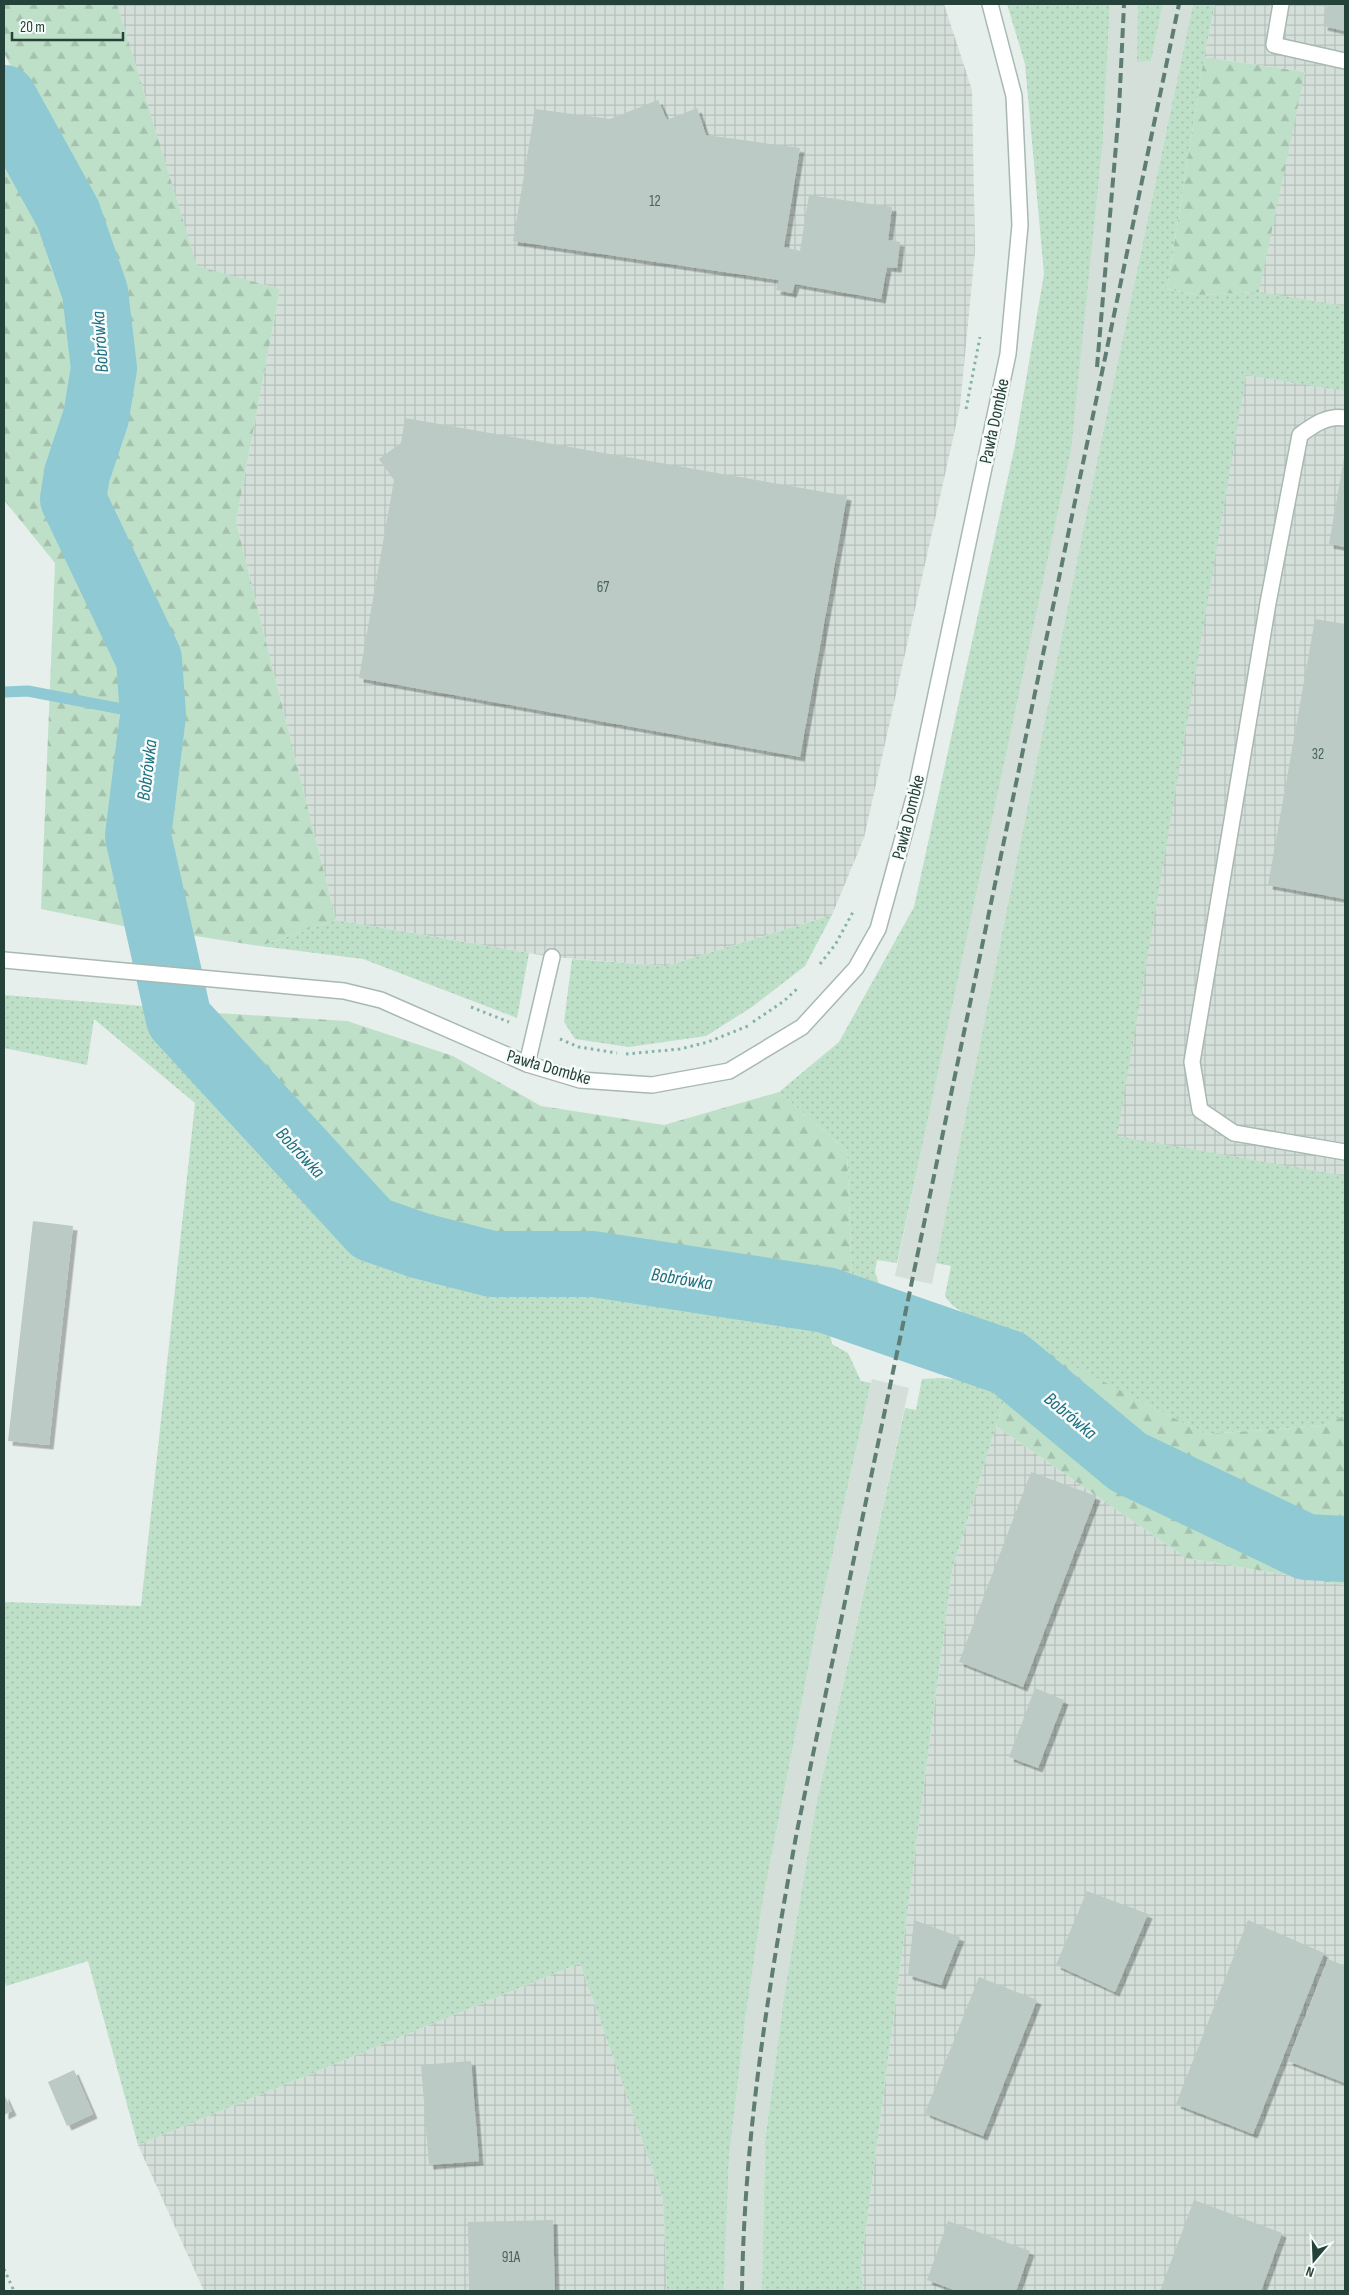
<svg xmlns="http://www.w3.org/2000/svg" width="1349" height="2295" font-family="'Sofia Sans Condensed',sans-serif">
  <style>
    .built { fill: #d4dfda }
    .industrial { fill: url(#industrial-grid) }
    .green { fill: url(#green-dots) }
    .forest { fill: url(#forest-firs) }
    .lines { fill: none; stroke-linecap: round; stroke-linejoin: round }
    .stream { stroke: #8ec9d4; stroke-width: 11 }
    .river { stroke: #8ec9d4; stroke-width: 66 }
    .building { fill: #bbcac4; filter: url(#shadow) }
    .minor-casing { stroke: #a8b8b2; stroke-width: 18 }
    .path { stroke: #86b3a5; stroke-width: 3; stroke-dasharray: 2.5 4; stroke-linecap: butt }
    .minor { stroke: #fff; stroke-width: 15 }
    .rail { stroke: #5f7d75; stroke-width: 4; stroke-dasharray: 10 5; stroke-linecap: butt }
    .labels { text-anchor: middle; stroke-width: 5; stroke-linejoin: round; paint-order: stroke }
    .number-label { font-size: 15px; fill: #4a645c }
    .street-label { font-size: 18px; fill: #24423a; stroke: #f7fbf9 }
    .water-label { font-size: 19px; font-style: italic; fill: #1c6f80; stroke: #f7fbf9 }
  </style>
  <defs>
    <pattern id="industrial-grid" width="8" height="8" patternUnits="userSpaceOnUse" patternTransform="scale(1.25)"><rect width="8" height="8" fill="#d4dfda"/><path d="M0 4h8M4 0v8" fill="none" stroke="#b6c1bc"/></pattern>
    <pattern id="green-dots" width="8" height="8" patternUnits="userSpaceOnUse" patternTransform="scale(1.25)"><rect width="8" height="8" fill="#bfe0c8"/><path d="M2 2h.1M6 6h.1" fill="none" stroke="#a4c1ad" stroke-width="1.8" stroke-linecap="round"/></pattern>
    <pattern id="forest-firs" width="22" height="20" patternUnits="userSpaceOnUse" patternTransform="scale(1.25)"><rect width="22" height="20" fill="#bfe0c8"/><path d="M5 1l3.5 6h-7zM16 11l3.5 6h-7z" fill="#a4c1ad"/></pattern>
    <filter id="shadow"><feDropShadow dx="4.5" dy="4.5" stdDeviation="0" flood-color="#0004"/></filter>
  </defs>
  <rect width="100%" height="100%" fill="#e6efeb"/>
  <!-- built -->
  <g class="built">
    <path d="M1110 4H1138V62L1151 61 1163 4H1193L1098 456 932 1284 895 1276 952 1000 1103 138Z"/>
    <path d="M872 1379 909 1388 815 1810 784 1996 765 2141 762 2291H724L729 2158 745 2022 763 1899 818 1619Z"/>
  </g>
  <!-- industrial -->
  <g class="industrial">
    <path d="M117 4H944L972 90 975 251 960 407 864 838 832 915 666 966 552 957 336 920 236 522 280 289 197 267Z"/>
    <path d="M1215 4H1345V1347L993 1300 1305 72 1204 57Z"/>
    <path d="M996 1426 1186 1558 1345 1585V2291H863L861 2266 952 1571Z"/>
    <path d="M580 1963 663 2199 667 2291H204L138 2145Z"/>
  </g>
  <!-- green -->
  <g class="green">
    <path d="M1007 4H1110L1103 138 1071 450 897 1263 877 1260 875 1272 879 1284 852 1278 847 1151 779 1092 839 1042 914 907 1015 445 1044 274 1025 64Z"/>
    <path d="M1138 4H1163L1151 61 1137 62Z"/>
    <path d="M1193 4H1215L1204 57 1167 289 1197 295 1259 292 1345 306V391L1246 375 1117 1136 1345 1176V1415L1323 1426 1205 1434 1024 1342 996 1426 952 1571 861 2266 863 2291H762L765 2141 784 1996 815 1810 905 1408 916 1410 922 1379 941 1378 973 1381 986 1328 952 1305 945 1296 951 1266 936 1263 1098 456Z"/>
    <path d="M832 915 805 966 752 1007 706 1036 629 1047 575 1039 564 1022 572 959 666 966Z"/>
    <path d="M336 920 529 953 517 1018 363 959 260 946Z"/>
    <path d="M4 995 143 1006 354 1242 441 1277 587 1280 803 1311C819 1320 830 1325 832 1344L848 1353 861 1381 871 1383 818 1619 763 1899 745 2022 729 2158 724 2291H667L663 2199 580 1963 138 2145 88 1961 6 1986 4 1978V1602L141 1606 195 1103 94 1019 87 1065 4 1048Z"/>
  </g>
  <!-- forest -->
  <g class="forest">
    <path d="M4 4H117L197 266 280 289 236 522 336 920 260 946 176 933 164 824 168 659 100 501 114 413 121 307 68 173 4 53Z"/>
    <path d="M1204 57 1305 72 1259 292 1197 295 1167 289Z"/>
    <path d="M4 133 59 231 89 379 45 486 79 524 124 653 112 815 128 927 41 909 55 563 4 500Z"/>
    <path d="M201 1012 347 1021 453 1056 541 1106 664 1125 779 1092 847 1151 852 1278 776 1260 582 1244 411 1219 328 1151Z"/>
    <path d="M1025 1341 1205 1434 1323 1426 1345 1415V1585L1186 1558 996 1426Z"/>
  </g>
  <g class="lines">
    <!-- stream -->
    <path class="stream" d="M4 692 28 691 153 715"/>
    <!-- river -->
    <path class="river" d="M4 98 68 214 95 292 104 368 96 417 77 474 73 499 149 659 153 715 138 836 179 1019 372 1229 421 1246 492 1264H593L826 1300 1009 1363 1128 1462 1306 1547 1345 1549"/>
  </g>
  <!-- building -->
  <g class="building">
    <path d="M1327 4H1345V31L1323 26Z"/>
    <path d="M658 100 667 120 697 108 706 135 800 148 784 247 800 251 809 195 892 207 888 240 900 242 897 268 887 267 881 299 795 284 792 293 776 290 779 280 513 241 535 109 610 119Z"/>
    <path d="M405 418 847 496 800 757 359 678 394 480 379 459 401 443Z"/>
    <path d="M1344 458H1345V547L1329 544Z"/>
    <path d="M1315 619 1345 624V899L1268 885Z"/>
    <path d="M33 1221 73 1226 49 1445 8 1441Z"/>
    <path d="M1031 1472 1096 1496 1023 1687 959 1662Z"/>
    <path d="M1035 1688 1064 1700 1038 1768 1009 1757Z"/>
    <path d="M1087 1891 1148 1914 1115 1992 1056 1965Z"/>
    <path d="M914 1920 960 1937 941 1985 908 1975Z"/>
    <path d="M1248 1920 1324 1953 1253 2134 1176 2104Z"/>
    <path d="M1328 1959 1345 1966V2083L1288 2061Z"/>
    <path d="M979 1977 1037 2000 983 2136 925 2113Z"/>
    <path d="M471 2061 479 2161 429 2165 421 2065Z"/>
    <path d="M74 2070 93 2114 67 2126 48 2082Z"/>
    <path d="M4 2094 12 2111 4 2115Z"/>
    <path d="M1194 2200 1282 2233 1261 2291H1160Z"/>
    <path d="M553 2220 555 2291H469L468 2222Z"/>
    <path d="M948 2221 1030 2251 1016 2291H957L927 2280Z"/>
  </g>
  <g class="lines">
    <defs>
      <g id="minor">
        <path d="M1281 4 1274 45 1345 61"/>
        <path d="M1345 418C1328 415 1313 425 1300 435L1268 603 1192 1062 1200 1110 1234 1133 1345 1152"/>
        <path d="M4 960 344 991 381 1000 527 1064 580 1080 652 1085 729 1071 802 1027 856 968 878 929 915 794 1008 354 1020 225 1014 96 990 4"/>
        <path d="M527 1064 552 957"/>
      </g>
    </defs>
    <!-- minor casing -->
    <use href="#minor" class="minor-casing"/>
    <!-- path -->
    <g class="path">
      <path d="M966 409 980 337"/>
      <path d="M820 964 835 945 853 912"/>
      <path d="M471 1007 509 1022"/>
      <path d="M753 1022 784 1001 798 988"/>
      <path d="M560 1039 579 1047 617 1053"/>
      <path d="M626 1054 680 1049 708 1042 748 1026"/>
      <path d="M4 2269 14 2291"/>
    </g>
    <!-- minor -->
    <use href="#minor" class="minor"/>
    <!-- rail -->
    <g class="rail">
      <path d="M1097 367 1119 110 1124 4"/>
      <path d="M742 2291C744 2136 769 1983 797 1831L1179 4"/>
    </g>
  </g>
  <g class="labels">
    <!-- number labels -->
    <g class="number-label">
      <text x="655" y="206">12</text>
      <text x="603" y="592">67</text>
      <text x="1318" y="759">32</text>
      <text x="511" y="2262">91A</text>
    </g>
    <!-- street labels -->
    <g class="street-label">
      <text transform="translate(994 421) rotate(-78)" y="6">Pawła Dombke</text>
      <text transform="translate(908 817) rotate(-76)" y="6">Pawła Dombke</text>
      <text transform="translate(549 1067) rotate(16)" y="6">Pawła Dombke</text>
    </g>
    <!-- water labels -->
    <g class="water-label">
      <text transform="translate(99 342) rotate(-94)" y="7">Bobrówka</text>
      <text transform="translate(146 770) rotate(-83)" y="7">Bobrówka</text>
      <text transform="translate(301 1152) rotate(47)" y="7">Bobrówka</text>
      <text transform="translate(682 1278) rotate(9)" y="7">Bobrówka</text>
      <text transform="translate(1071 1415) rotate(40)" y="7">Bobrówka</text>
    </g>
  </g>
  <!-- border -->
  <rect width="1349" height="2295" fill="none" stroke="#24423a" stroke-width="10"/>
  <!-- north arrow -->
  <g transform="translate(1314 2260) rotate(199)" stroke="#f7fbf9" stroke-width="4" paint-order="stroke">
  <path d="M0-4L9 19L0 12L-9 19Z" fill="#24423a"/>
  <text y="-8" font-size="14" font-weight="bold" text-anchor="middle" fill="#24423a">N</text>
  </g>
  <!-- scale -->
  <path d="M12 32v8h111v-8" fill="none" stroke="#24423a" stroke-width="2.5"/>
  <text x="20" y="32" font-size="15" fill="#24423a" stroke="#f7fbf9" stroke-width="4" paint-order="stroke">20 m</text>
</svg>
